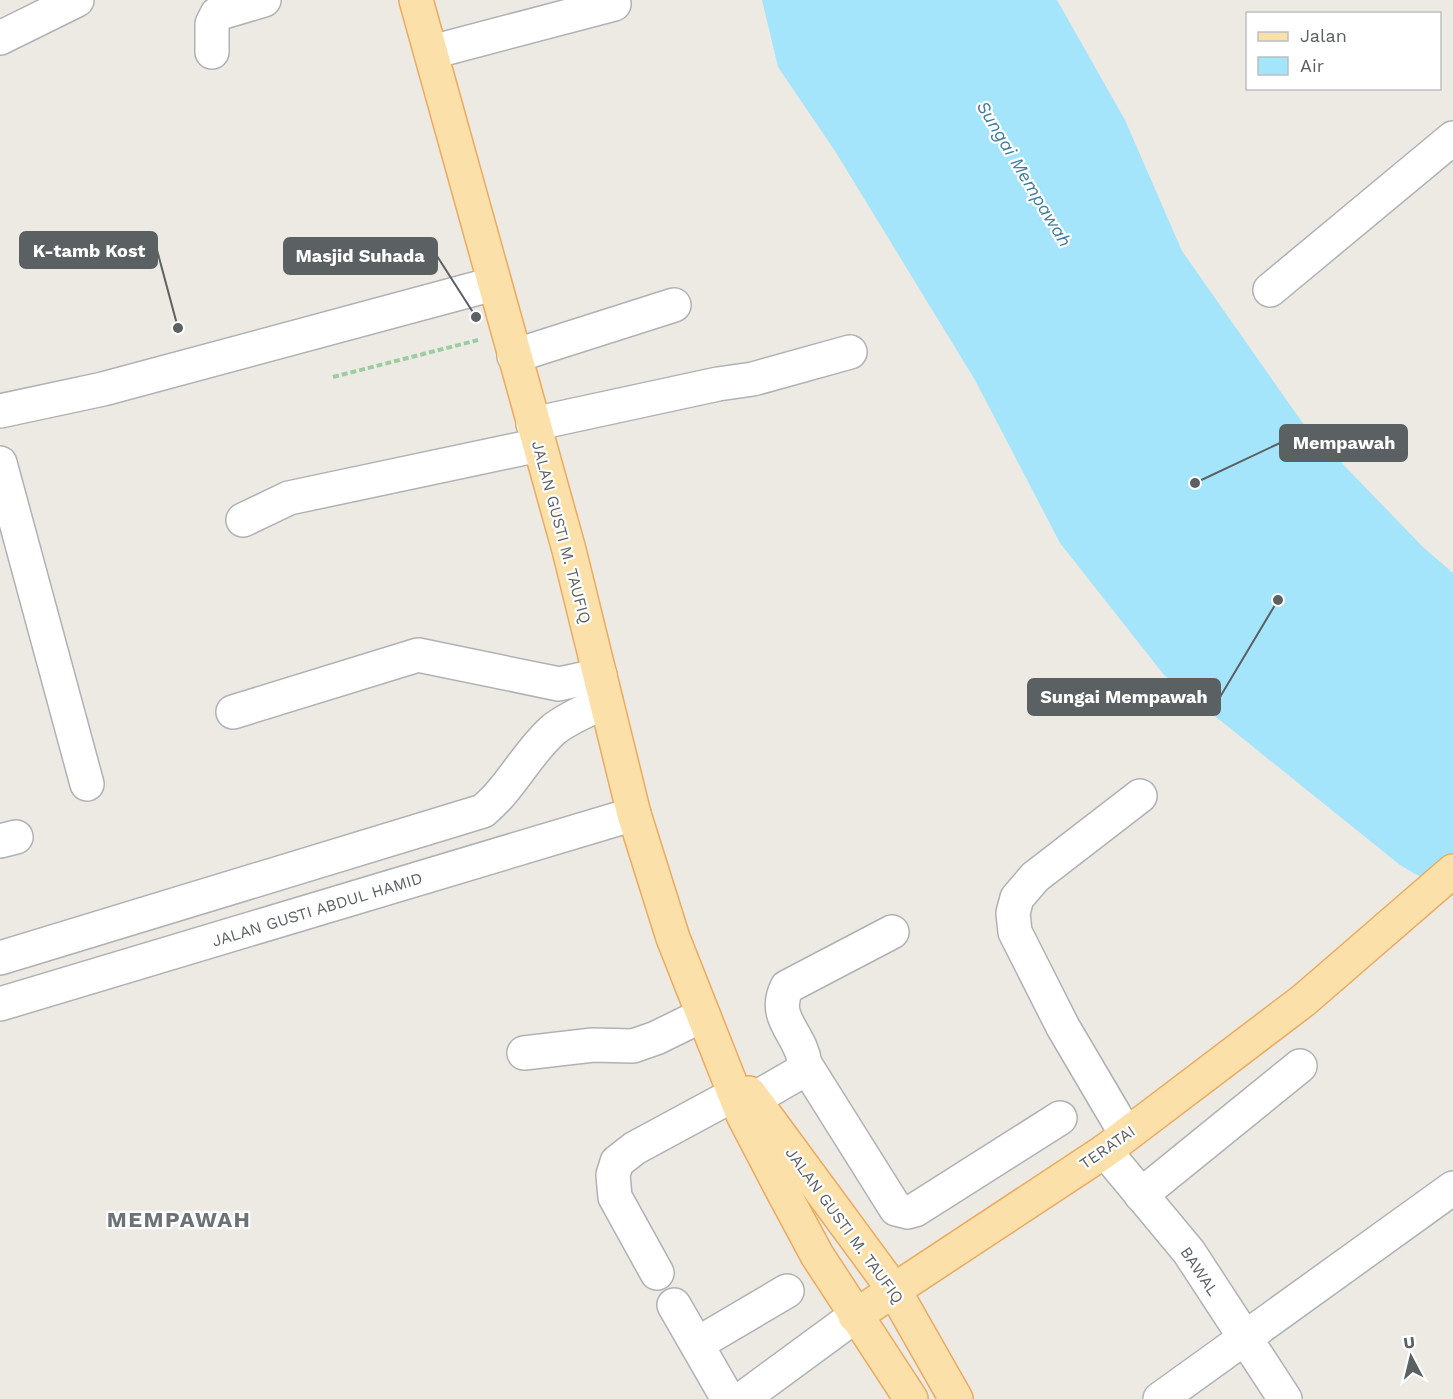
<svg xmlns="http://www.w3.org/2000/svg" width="1453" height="1399" font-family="'Work Sans',sans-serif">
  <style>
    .water { fill: #a5e5fb }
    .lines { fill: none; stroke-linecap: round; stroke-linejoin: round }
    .minor-casing { stroke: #afb2b5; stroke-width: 36 }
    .major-casing { stroke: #ecaa5e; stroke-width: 36 }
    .path { stroke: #9ecca2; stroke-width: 4; stroke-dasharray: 6 3; stroke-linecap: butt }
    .minor { stroke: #fff; stroke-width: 33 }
    .major { stroke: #fce0aa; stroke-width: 33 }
    .labels { text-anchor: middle; stroke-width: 4.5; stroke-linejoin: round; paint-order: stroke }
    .street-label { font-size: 16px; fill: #5b6063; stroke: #fff }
    .water-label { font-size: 18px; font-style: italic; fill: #3d7c9b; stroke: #fff }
    .district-label { font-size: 22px; font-weight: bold; letter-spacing: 1.5px; fill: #6c7275; stroke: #fff }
    .leader { fill: none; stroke: #5b6063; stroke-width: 2 }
    .callout-dot { fill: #5b6063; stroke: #fff; stroke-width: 2 }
    .callout { fill: #5b6063; stroke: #5b6063; stroke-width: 2 }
    .callout-label { font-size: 18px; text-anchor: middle; font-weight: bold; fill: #fff }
  </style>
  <rect width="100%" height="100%" fill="#ede9e3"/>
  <!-- water -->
  <path class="water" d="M762 0H1057L1125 120 1182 251 1302 422 1424 548 1453 573V896L1400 865 1164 675 1060 543 975 380 835 151 778 67Z"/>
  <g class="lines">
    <defs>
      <g id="minor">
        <path d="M0 38 77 0"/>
        <path d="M212 52V24L217 14 264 0"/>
        <path d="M432 52 614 4"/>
        <path d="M1270 290 1453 138"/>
        <path d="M514 356 674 305"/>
        <path d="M0 411 103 389 493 284"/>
        <path d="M533 424 718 384 753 379 850 352"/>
        <path d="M0 463 87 784"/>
        <path d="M243 520 289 498 539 445"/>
        <path d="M233 712 418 655 559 684 600 675"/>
        <path d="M0 841 16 837"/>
        <path d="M0 958 483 811C511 788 526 754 553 730 567 718 589 710 606 701"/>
        <path d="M0 1004 634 814"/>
        <path d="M524 1053 593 1045 633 1046 656 1038 703 1015"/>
        <path d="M805 1064 896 1209 908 1212 915 1210 1060 1118"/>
        <path d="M754 1099 797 1074 805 1064C801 1033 771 1019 787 987L892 932"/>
        <path d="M1126 1134 1063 1027 1015 932 1013 913 1017 898 1035 877 1140 796"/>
        <path d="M1105 1151 1189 1252 1285 1399"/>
        <path d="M1141 1195 1300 1066"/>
        <path d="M657 1273 615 1197 613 1175 617 1162 635 1148 735 1094"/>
        <path d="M674 1305 728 1399"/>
        <path d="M697 1344 787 1291"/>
        <path d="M742 1399 855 1316"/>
        <path d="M1160 1399 1453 1188"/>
      </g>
      <g id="major">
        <path d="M416 0 569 550 634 814 673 938 743 1115 781 1188 817 1255 911 1399"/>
        <path d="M749 1093 894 1290 956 1399"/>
        <path d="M855 1316 1105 1151 1304 1000 1453 871"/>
      </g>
    </defs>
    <!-- minor casing -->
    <use href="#minor" class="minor-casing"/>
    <!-- major casing -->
    <use href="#major" class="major-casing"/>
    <!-- path -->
    <path class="path" d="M333 377 478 340"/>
    <!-- minor -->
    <use href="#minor" class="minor"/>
    <!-- major -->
    <use href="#major" class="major"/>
  </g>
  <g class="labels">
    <!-- street labels -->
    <g class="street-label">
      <text transform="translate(562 532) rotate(75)" y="6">JALAN GUSTI M. TAUFIQ</text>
      <text transform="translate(317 909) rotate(-17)" y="6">JALAN GUSTI ABDUL HAMID</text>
      <text transform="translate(1107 1147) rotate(-35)" y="6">TERATAI</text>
      <text transform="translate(845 1225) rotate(54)" y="6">JALAN GUSTI M. TAUFIQ</text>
      <text transform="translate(1200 1271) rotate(56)" y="6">BAWAL</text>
    </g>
    <!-- water labels -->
    <g class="water-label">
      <text transform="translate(1024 174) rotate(59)" y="6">Sungai Mempawah</text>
    </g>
    <!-- district labels -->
    <g class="district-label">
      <text x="179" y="1227">MEMPAWAH</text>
    </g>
  </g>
  <!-- callouts -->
  <path class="leader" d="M178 328L157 250M476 317L437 256M1195 483L1280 443M1278 600L1220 697"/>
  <g class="callout-dot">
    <circle cx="178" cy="328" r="6"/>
    <circle cx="476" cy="317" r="6"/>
    <circle cx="1195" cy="483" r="6"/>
    <circle cx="1278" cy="600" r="6"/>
  </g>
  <g class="callout">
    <rect x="20" y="232" width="137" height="36" rx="6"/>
    <rect x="284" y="238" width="153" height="36" rx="6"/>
    <rect x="1280" y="425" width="127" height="36" rx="6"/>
    <rect x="1028" y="679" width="192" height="36" rx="6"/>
  </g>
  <g class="callout-label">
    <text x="89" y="257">K-tamb Kost</text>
    <text x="360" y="262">Masjid Suhada</text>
    <text x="1344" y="449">Mempawah</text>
    <text x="1124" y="703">Sungai Mempawah</text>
  </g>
  <!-- legend -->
  <rect x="1246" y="12" width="195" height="78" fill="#ffffff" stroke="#bdbfc1" stroke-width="1.5"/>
  <rect x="1258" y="32" width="30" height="9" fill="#fce0aa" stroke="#bdbfc1" stroke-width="1.5"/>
  <text x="1300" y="42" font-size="18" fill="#5b6063">Jalan</text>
  <rect x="1258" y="57" width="30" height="18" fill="#a5e5fb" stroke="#bdbfc1" stroke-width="1.5"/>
  <text x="1300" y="72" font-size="18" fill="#5b6063">Air</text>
  <!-- north arrow -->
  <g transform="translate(1411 1357) rotate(353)" stroke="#ffffff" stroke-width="4.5" paint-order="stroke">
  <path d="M0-4.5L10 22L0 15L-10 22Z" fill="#5b6063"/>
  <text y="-9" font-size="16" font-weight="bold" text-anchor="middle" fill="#5b6063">U</text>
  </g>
</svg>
